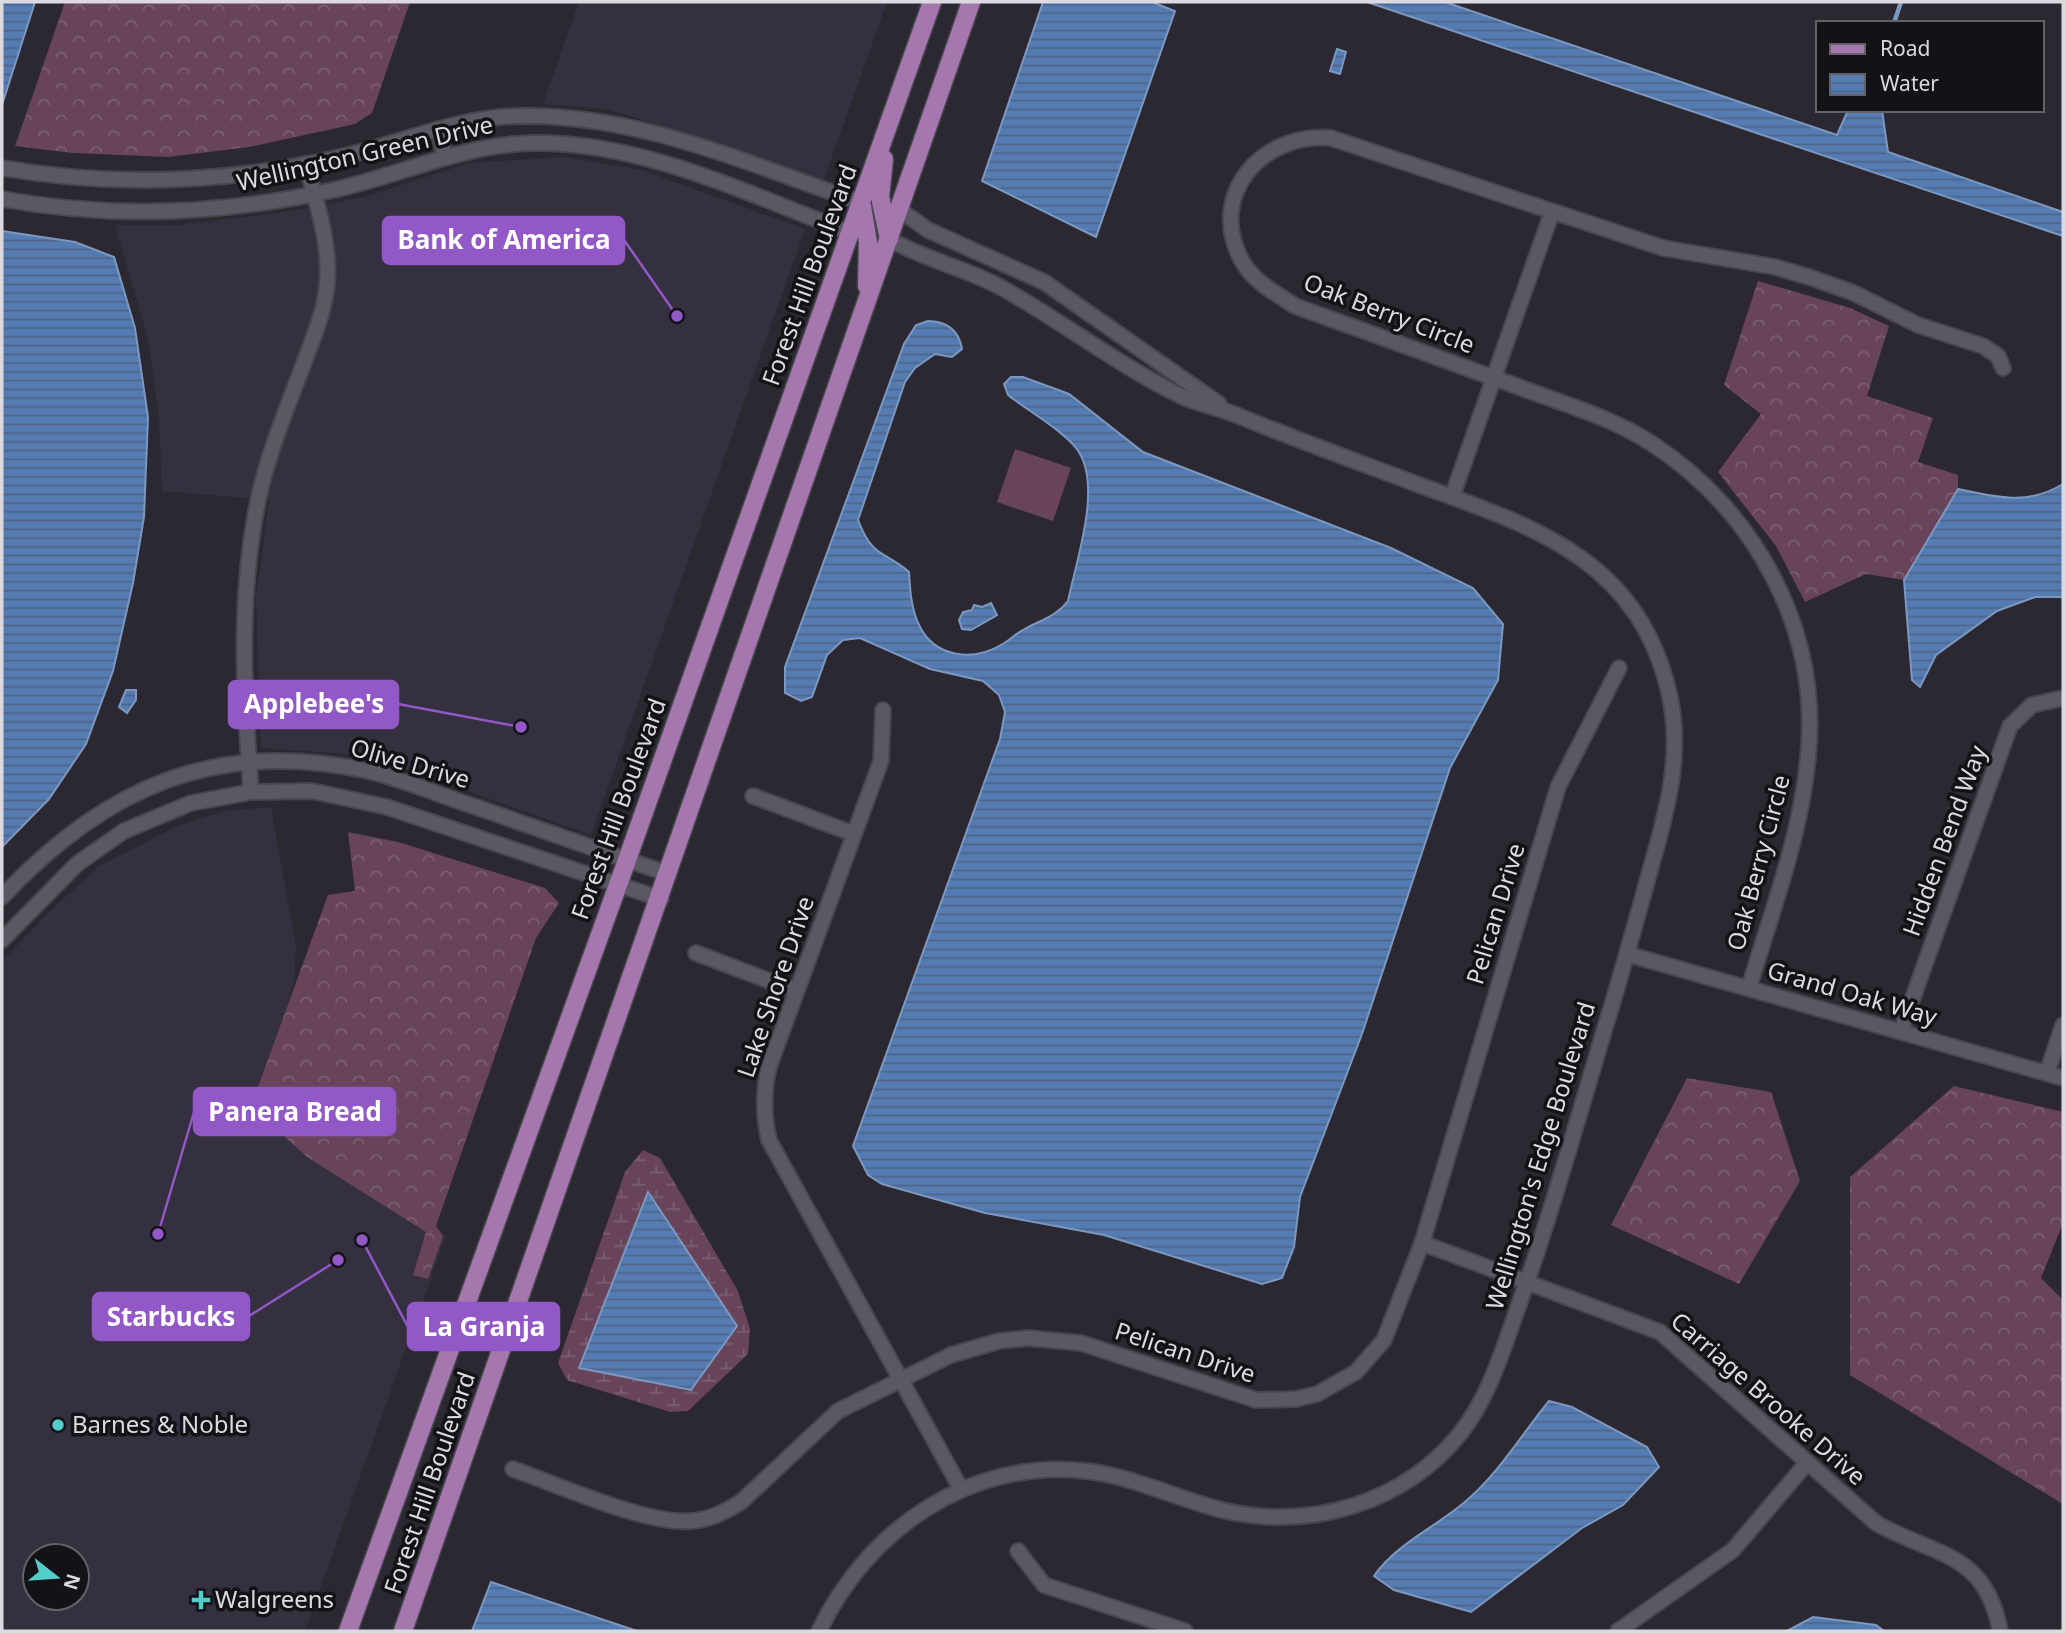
<svg xmlns="http://www.w3.org/2000/svg" width="2065" height="1633" font-family="'Noto Sans',sans-serif">
  <style>
    .built { fill: #35303f; fill-rule: evenodd }
    .grass { fill: #67445a }
    .forest { fill: url(#forest-crowns) }
    .wetland { fill: url(#wetland-marsh) }
    .water { fill: url(#water-rules); stroke: #7d98c0; stroke-width: 2 }
    .lines { fill: none; stroke-linecap: round; stroke-linejoin: round }
    .stream { stroke: #7d98c0; stroke-width: 4.5 }
    .minor-casing { stroke: #48454d; stroke-width: 18 }
    .major-casing { stroke: #48454d; stroke-width: 21 }
    .minor { stroke: #5b5863; stroke-width: 14 }
    .major { stroke: #a478af; stroke-width: 18 }
    .poi-dot { fill: #53cdc9; stroke: #131216; stroke-width: 2.5 }
    .labels { text-anchor: middle; stroke-width: 7; stroke-linejoin: round; paint-order: stroke }
    .street-label { font-size: 24px; fill: #dcdae0; stroke: #131216 }
    .poi-label { font-size: 24px; fill: #dcdae0; stroke: #131216; text-anchor: start }
    .leader { fill: none; stroke: #9358c7; stroke-width: 2.5 }
    .callout-dot { fill: #9358c7; stroke: #131216; stroke-width: 2.5 }
    .callout { fill: #9358c7; stroke: #9358c7; stroke-width: 2.5 }
    .callout-label { font-size: 26px; text-anchor: middle; font-weight: bold; fill: #fff }
  </style>
  <defs>
    <pattern id="forest-crowns" width="20" height="18" patternUnits="userSpaceOnUse" patternTransform="scale(1.75)"><rect width="20" height="18" fill="#67445a"/><path d="M2 6a3 3 0 1 1 6 0M12 15a3 3 0 1 1 6 0" fill="none" stroke="#7c5e71"/></pattern>
    <pattern id="wetland-marsh" width="20" height="14" patternUnits="userSpaceOnUse" patternTransform="scale(1.75)"><rect width="20" height="14" fill="#67445a"/><path d="M1 5h8M5 5V1M11 12h8M15 12V8" fill="none" stroke="#7c5e71"/></pattern>
    <pattern id="water-rules" width="6" height="5" patternUnits="userSpaceOnUse" patternTransform="scale(1.75)"><rect width="6" height="5" fill="#547cb3"/><path d="M0 2.5h6" fill="none" stroke="#4d6486"/></pattern>
  </defs>
  <rect width="100%" height="100%" fill="#2b2832"/>
  <!-- built -->
  <g class="built">
    <path d="M579 2H887L823 182 694 136 607 109 543 104Z"/>
    <path d="M566 157 642 170 805 229 591 835 391 764 348 754 261 748 256 597 269 500 162 491 159 417 148 339 115 225H178L292 211 365 197 469 163Z"/>
    <path d="M271 807 296 948 294 982 259 1105 310 1155 446 1236 305 1631H2V962L44 917 98 867 175 827 225 811ZM35 1556H77V1598H35Z"/>
  </g>
  <!-- grass -->
  <path class="grass" d="M1015 449 1071 468 1053 521 997 502Z"/>
  <!-- forest -->
  <g class="forest">
    <path d="M65 2H410L372 113 355 124 249 147 168 157 73 153 15 146Z"/>
    <path d="M1758 281 1850 308 1889 326 1867 396 1933 418 1918 462 1958 475V489L1904 580 1866 574 1805 602 1776 546 1718 472 1761 414 1724 385Z"/>
    <path d="M348 832 398 842 545 888 559 903 536 938 436 1226 443 1236 428 1279 413 1275 426 1232 307 1157 251 1106 328 895 355 891Z"/>
    <path d="M1687 1078 1771 1092 1800 1181 1739 1284 1611 1225Z"/>
    <path d="M1954 1086 2063 1112V1223L2041 1278 2063 1300V1504L1850 1375V1177Z"/>
  </g>
  <!-- wetland -->
  <path class="wetland" d="M643 1150 660 1158 738 1291 750 1329 748 1354 688 1411 670 1412 567 1380 558 1363 625 1172Z"/>
  <!-- water -->
  <g class="water">
    <path d="M2 2H35L2 105Z"/>
    <path d="M1043 2H1152L1175 11 1096 237 982 181Z"/>
    <path d="M1367 2H1445L1837 135 1848 110H1882L1888 152 2063 212V236Z"/>
    <path d="M1337 49 1346 52 1340 74 1330 71Z"/>
    <path d="M2 231 75 242 114 257 135 328 148 417 144 517 133 583 113 671 86 744 49 799 2 847Z"/>
    <path d="M928 321C946 321 959 330 962 349L952 357 935 354 915 368 905 382 858 520C873 559 884 550 909 572 910 590 911 608 919 625 934 657 972 662 1001 645 1009 641 1015 634 1023 630 1040 620 1056 617 1068 601 1076 561 1104 483 1076 448 1062 430 1027 410 1008 395L1004 384 1011 377H1023L1069 394 1143 452 1391 548 1473 588 1503 624 1498 680 1450 768 1362 1034 1300 1197 1294 1247 1282 1278 1262 1284 1104 1235 985 1213 882 1184 868 1175 853 1146 1000 739 1005 712 999 695 983 681 930 669 860 638 843 640 827 655 812 697 801 701 785 693V667L904 344 916 325Z"/>
    <path d="M2063 484V597H2035L1997 611 1936 655 1920 687 1912 680 1904 580 1958 489C1997 497 2027 506 2063 484Z"/>
    <path d="M991 603 997 615 971 630 962 629 959 620 963 612 972 610 974 605 982 607Z"/>
    <path d="M126 690H136V700L127 713 119 707Z"/>
    <path d="M648 1192 737 1326 691 1390 579 1368Z"/>
    <path d="M1549 1401 1572 1407 1647 1447 1659 1467 1623 1505 1582 1528 1471 1612 1394 1590 1374 1576C1396 1544 1436 1527 1466 1501 1499 1473 1522 1434 1549 1401Z"/>
    <path d="M491 1582 637 1631H472Z"/>
    <path d="M1813 1617 1876 1625 1884 1631H1787Z"/>
  </g>
  <g class="lines">
    <!-- stream -->
    <path class="stream" d="M1894 23 1901 2"/>
    <defs>
      <g id="minor">
        <path d="M438 129 445 157"/>
        <path d="M2 168C119 188 233 183 349 155 406 141 460 117 519 116 638 113 751 165 862 203"/>
        <path d="M2 199C113 219 227 214 338 189 403 174 465 144 533 143 642 141 750 195 851 233"/>
        <path d="M900 210 928 230 1044 282 1219 404"/>
        <path d="M1452 497 1552 212"/>
        <path d="M883 710 881 761 769 1067C763 1092 763 1114 769 1140L961 1489"/>
        <path d="M251 792C244 694 238 598 258 501 268 452 288 406 305 360 314 336 325 310 327 284 331 244 316 202 306 164"/>
        <path d="M753 796 854 834"/>
        <path d="M2 897C105 787 216 738 368 771 405 780 442 796 479 808 542 830 606 853 669 874"/>
        <path d="M2 940 77 864 124 831 191 803 251 792 312 791 387 807 661 899"/>
        <path d="M696 953 796 991"/>
        <path d="M1627 954 2063 1078"/>
        <path d="M1749 988C1771 913 1801 836 1808 757 1821 631 1756 511 1651 443 1611 417 1563 404 1519 387 1445 360 1370 333 1295 306 1275 293 1254 282 1242 261 1206 195 1262 132 1331 138L1663 248 1775 267 1809 277 1854 293 1918 325 1983 346 1998 356 2003 368"/>
        <path d="M1901 1031 2010 726 2032 705 2063 698"/>
        <path d="M2047 1073 2063 1025"/>
        <path d="M1422 1243 1660 1332 1876 1523C1933 1556 1986 1551 2000 1631"/>
        <path d="M513 1469C558 1485 647 1525 691 1521 710 1520 726 1511 741 1502L838 1411 951 1355 999 1341 1028 1338 1081 1343 1256 1400 1296 1399 1317 1394 1356 1372 1384 1340 1422 1243 1558 787 1619 668"/>
        <path d="M1018 1551 1044 1585 1185 1631"/>
        <path d="M819 1631C867 1530 970 1458 1085 1471 1134 1476 1179 1500 1226 1511 1312 1530 1403 1503 1459 1435 1488 1399 1501 1355 1516 1313 1552 1213 1580 1110 1611 1008 1624 965 1636 921 1648 878 1665 817 1683 761 1670 697 1640 561 1538 528 1422 486 1361 463 1299 441 1239 416 1220 408 1199 404 1181 396 1118 365 1063 322 1002 288 966 268 925 260 889 239"/>
        <path d="M1618 1631 1733 1550 1806 1464"/>
      </g>
      <g id="major">
        <path d="M884 159 880 197 889 239"/>
        <path d="M862 206 868 242 867 286"/>
        <path d="M348 1631 627 860 932 2"/>
        <path d="M403 1631 971 2"/>
      </g>
    </defs>
    <!-- minor casing -->
    <use href="#minor" class="minor-casing"/>
    <!-- major casing -->
    <use href="#major" class="major-casing"/>
    <!-- minor -->
    <use href="#minor" class="minor"/>
    <!-- major -->
    <use href="#major" class="major"/>
  </g>
  <!-- markers -->
  <g class="poi-dot">
    <circle cx="58" cy="1425" r="7"/>
    <path d="M197.5 1589.5h7v7h7v7h-7v7h-7v-7h-7v-7h7z"/>
  </g>
  <g class="labels">
    <!-- street labels -->
    <g class="street-label">
      <text transform="translate(365 154) rotate(-13)" y="8">Wellington Green Drive</text>
      <text transform="translate(810 275) rotate(-70)" y="8">Forest Hill Boulevard</text>
      <text transform="translate(1389 314) rotate(21)" y="8">Oak Berry Circle</text>
      <text transform="translate(410 764) rotate(16)" y="8">Olive Drive</text>
      <text transform="translate(619 809) rotate(-70)" y="8">Forest Hill Boulevard</text>
      <text transform="translate(1945 841) rotate(-70)" y="8">Hidden Bend Way</text>
      <text transform="translate(1759 863) rotate(-75)" y="8">Oak Berry Circle</text>
      <text transform="translate(1496 914) rotate(-73)" y="8">Pelican Drive</text>
      <text transform="translate(776 987) rotate(-71)" y="8">Lake Shore Drive</text>
      <text transform="translate(1852 994) rotate(16)" y="8">Grand Oak Way</text>
      <text transform="translate(1541 1156) rotate(-73)" y="8">Wellington's Edge Boulevard</text>
      <text transform="translate(1185 1353) rotate(18)" y="8">Pelican Drive</text>
      <text transform="translate(1768 1399) rotate(41)" y="8">Carriage Brooke Drive</text>
      <text transform="translate(430 1483) rotate(-71)" y="8">Forest Hill Boulevard</text>
    </g>
    <!-- poi labels -->
    <g class="poi-label">
      <text x="72" y="1433">Barnes &amp; Noble</text>
      <text x="215" y="1608">Walgreens</text>
    </g>
  </g>
  <!-- callouts -->
  <path class="leader" d="M677 316L624 240M521 727L398 704M158 1234L194 1112M338 1260L249 1316M362 1240L408 1327"/>
  <g class="callout-dot">
    <circle cx="677" cy="316" r="7"/>
    <circle cx="521" cy="727" r="7"/>
    <circle cx="158" cy="1234" r="7"/>
    <circle cx="338" cy="1260" r="7"/>
    <circle cx="362" cy="1240" r="7"/>
  </g>
  <g class="callout">
    <rect x="383" y="217" width="241" height="47" rx="7"/>
    <rect x="229" y="681" width="169" height="47" rx="7"/>
    <rect x="194" y="1088" width="201" height="47" rx="7"/>
    <rect x="93" y="1293" width="156" height="47" rx="7"/>
    <rect x="408" y="1303" width="151" height="47" rx="7"/>
  </g>
  <g class="callout-label">
    <text x="504" y="249">Bank of America</text>
    <text x="314" y="713">Applebee's</text>
    <text x="295" y="1121">Panera Bread</text>
    <text x="171" y="1326">Starbucks</text>
    <text x="484" y="1336">La Granja</text>
  </g>
  <!-- border -->
  <rect width="2065" height="1633" fill="none" stroke="#dcdae0" stroke-width="7"/>
  <!-- legend -->
  <rect x="1816" y="21" width="228" height="91" fill="#131216" stroke="#636267" stroke-width="2"/>
  <rect x="1830" y="44" width="35" height="10" fill="#a478af" stroke="#636267" stroke-width="2"/>
  <text x="1880" y="56" font-size="21" fill="#dcdae0">Road</text>
  <rect x="1830" y="74" width="35" height="21" fill="url(#water-rules)" stroke="#636267" stroke-width="2"/>
  <text x="1880" y="91" font-size="21" fill="#dcdae0">Water</text>
  <!-- north arrow -->
  <g transform="translate(56 1577) rotate(107)"><circle r="33" fill="#131216" stroke="#636267" stroke-width="2"/>
  <path d="M0-5L12 26L0 18L-12 26Z" fill="#53cdc9"/>
  <text y="-10" font-size="19" font-weight="bold" text-anchor="middle" fill="#dcdae0">N</text>
  </g>
</svg>
